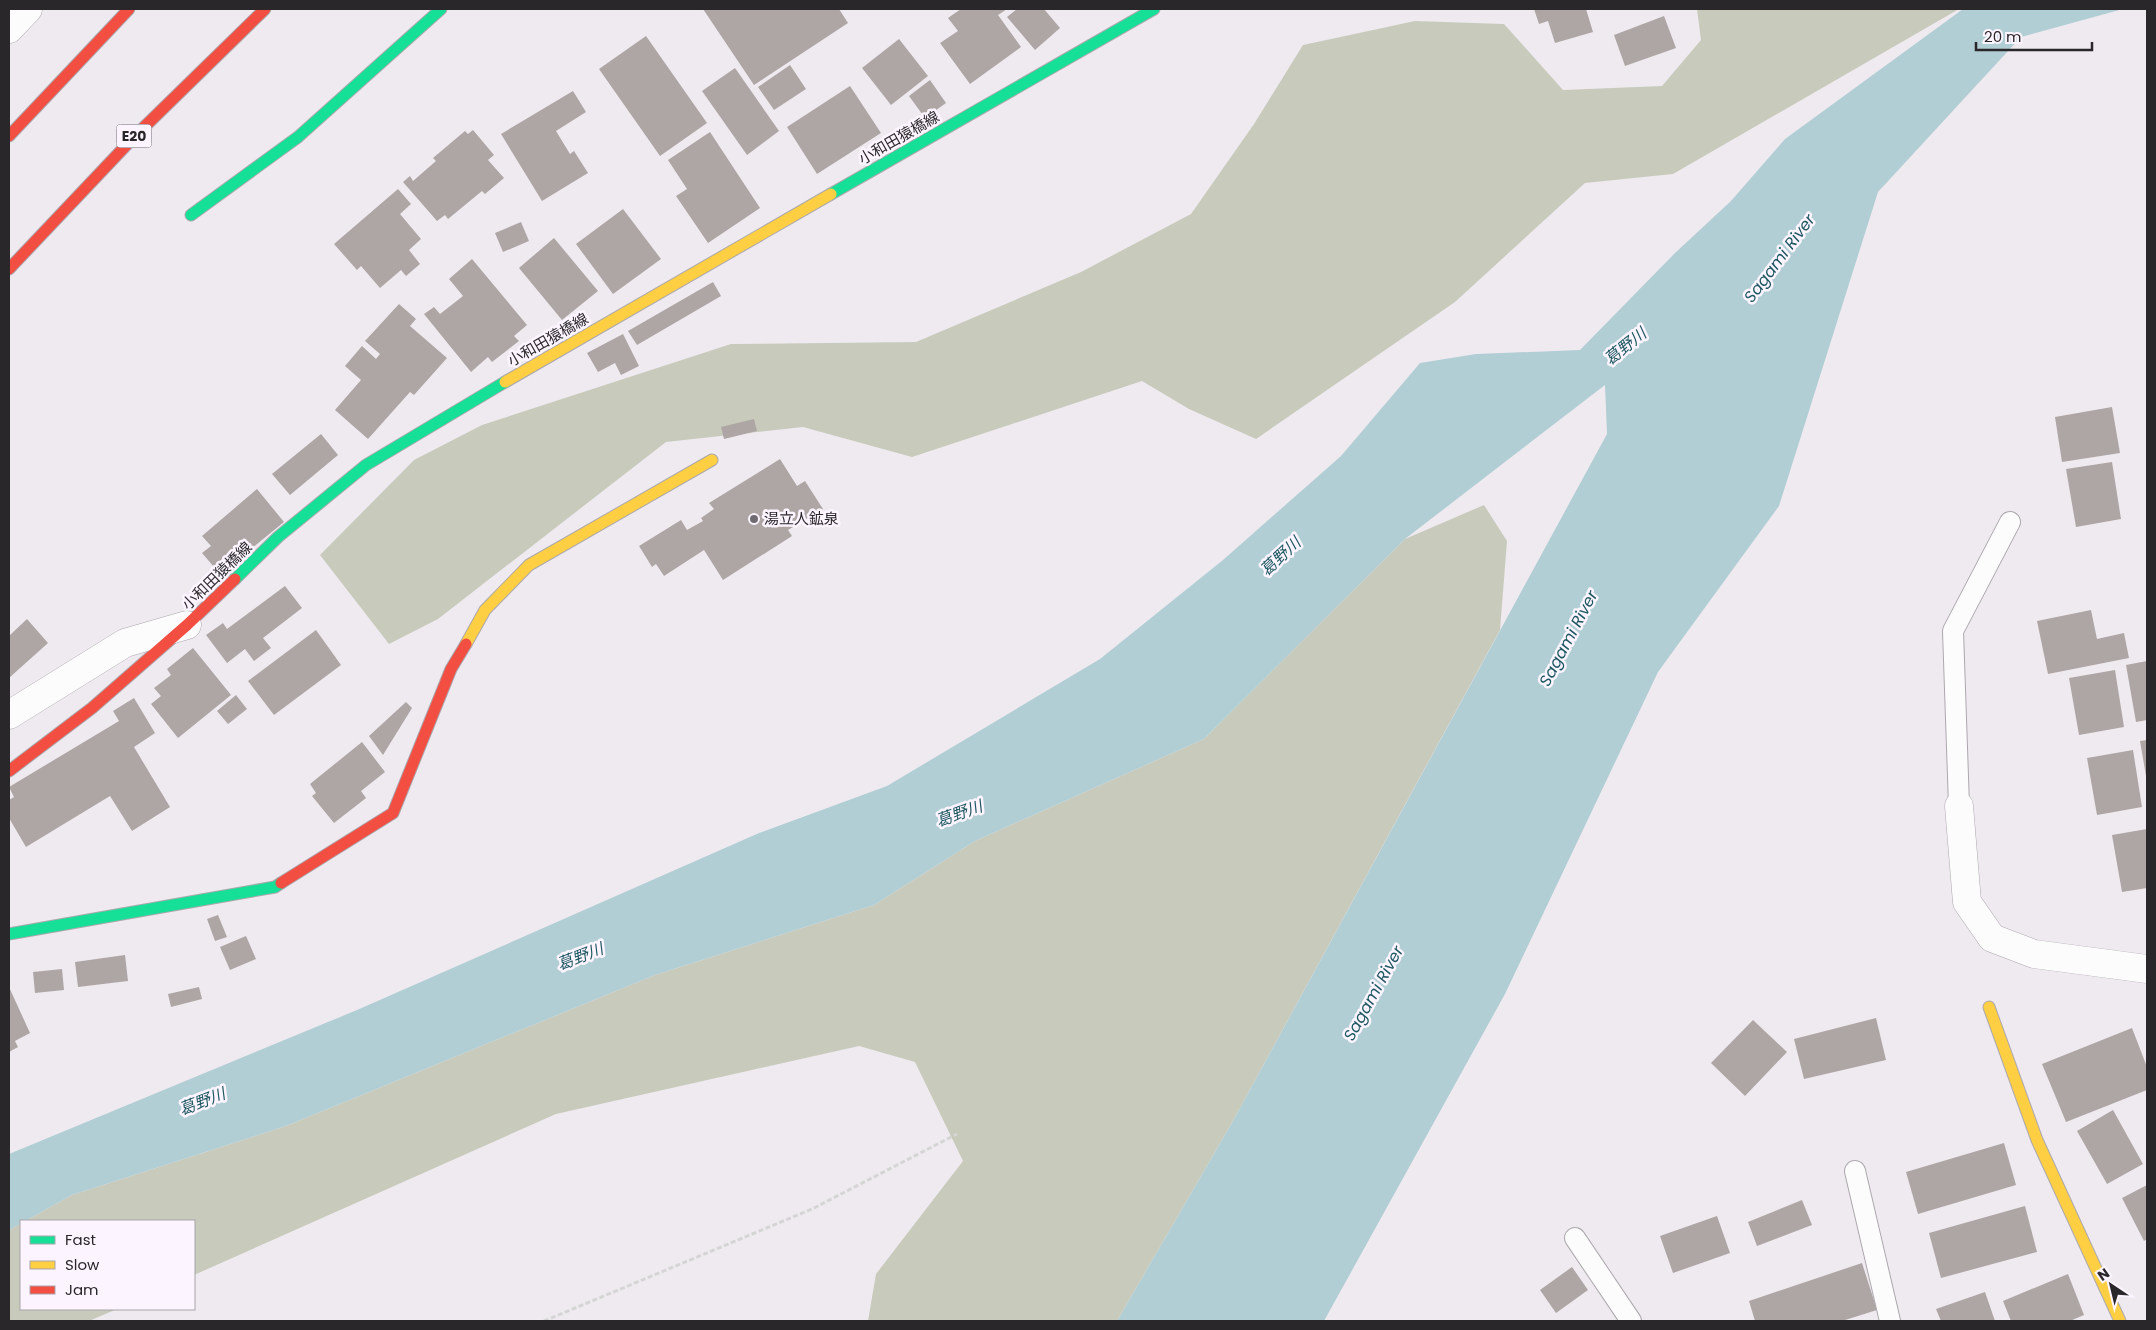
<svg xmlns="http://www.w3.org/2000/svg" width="2156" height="1330" font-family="Poppins,'Noto Sans JP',sans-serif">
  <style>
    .forest { fill: #c8cbbc }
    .water { fill: #b2ced5 }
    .building { fill: #aea6a5 }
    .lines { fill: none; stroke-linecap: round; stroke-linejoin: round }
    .lane-casing { stroke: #aca8ad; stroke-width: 22 }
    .street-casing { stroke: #aca8ad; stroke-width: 29 }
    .fast-casing { stroke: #aca8ad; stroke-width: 13 }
    .slow-casing { stroke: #aca8ad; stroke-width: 13 }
    .jam-casing { stroke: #aca8ad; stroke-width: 13 }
    .path { stroke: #d6d5d6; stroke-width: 3; stroke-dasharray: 5 2.5; stroke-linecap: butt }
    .lane { stroke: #fdfcfd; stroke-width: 20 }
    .street { stroke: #fdfcfd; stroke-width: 28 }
    .fast { stroke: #16e098; stroke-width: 11 }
    .slow { stroke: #ffcf43; stroke-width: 11 }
    .jam { stroke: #f24e42; stroke-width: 11 }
    .poi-dot { fill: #6f6b70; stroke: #fcf5ff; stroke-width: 2 }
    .labels { text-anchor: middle; stroke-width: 5; stroke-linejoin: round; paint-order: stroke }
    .shield { fill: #fcf5ff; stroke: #69656b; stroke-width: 1 }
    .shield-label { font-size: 14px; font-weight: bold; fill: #2a272b }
    .street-label { font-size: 15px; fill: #2a272b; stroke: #fcf5ff }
    .poi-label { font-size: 15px; fill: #2a272b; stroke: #fcf5ff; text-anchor: start }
    .water-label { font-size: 16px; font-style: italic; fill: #1d5761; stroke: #fcf5ff }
  </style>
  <rect width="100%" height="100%" fill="#efeaf0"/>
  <!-- forest -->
  <g class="forest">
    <path d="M1697 9H1959L1673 174 1585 183 1455 302 1256 439 1189 409 1142 381 912 457 803 427 666 442 438 619 389 644 320 555 414 460 482 425 731 344 916 342 1081 272 1191 214 1254 124 1303 45 1415 21 1504 24 1563 90 1662 86 1701 40Z"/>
    <path d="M1484 505 1507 541 1500 630 1233 1121 1117 1321H868L876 1274 963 1161 915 1062 859 1046 556 1114 194 1275V1221H25L72 1195 286 1126 655 975 874 905 975 841 1204 739 1405 539Z"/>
    <path d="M21 1223V1309H117L89 1321H9V1230Z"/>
  </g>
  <!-- water -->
  <path class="water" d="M1963 9H2123L2021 37 1878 192 1779 506 1658 672 1505 994 1324 1321H1117L1233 1121 1607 434 1605 385 1405 539 1204 739 975 841 874 905 655 975 286 1126 72 1195 9 1230V1154L357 1010 759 833 887 786 1100 659 1223 560 1341 456 1420 363 1476 354 1580 350 1675 253 1731 201 1785 139Z"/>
  <!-- building -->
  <g class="building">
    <path d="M703 9H839L848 23 754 85Z"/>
    <path d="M961 9H1007L998 15 1021 47 970 84 940 43 958 31 948 18Z"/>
    <path d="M1017 9H1044L1060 28 1035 50 1007 17Z"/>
    <path d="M1534 9H1586L1593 32 1555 43 1548 21 1539 24Z"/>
    <path d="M1664 16 1676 48 1625 66 1614 35Z"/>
    <path d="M646 36 707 123 660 156 599 69Z"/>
    <path d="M899 39 928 76 891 105 862 68Z"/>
    <path d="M790 65 806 89 774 110 758 87Z"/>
    <path d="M735 68 779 131 747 155 702 91Z"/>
    <path d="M930 80 946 103 925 118 909 96Z"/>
    <path d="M850 86 881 133 817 174 787 127Z"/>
    <path d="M573 91 586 112 556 131 570 154 574 151 588 173 542 201 501 134Z"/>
    <path d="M473 130 494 155 488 160 504 178 485 194 482 191 448 219 445 215 437 221 403 182 410 176 413 181 436 161 433 158 465 131 468 134Z"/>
    <path d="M710 132 760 208 708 243 676 196 687 189 668 160Z"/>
    <path d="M398 189 411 204 400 214 421 239 409 250 420 264 406 276 401 270 380 288 361 266 357 270 334 244Z"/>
    <path d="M623 209 661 259 613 294 576 244Z"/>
    <path d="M521 222 529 241 503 252 495 233Z"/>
    <path d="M554 238 598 291 562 320 519 268Z"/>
    <path d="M472 259 527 325 514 336 519 341 492 362 488 357 471 372 424 314 434 307 440 314 463 296 449 279Z"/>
    <path d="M713 282 721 296 637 345 628 331Z"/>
    <path d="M399 304 416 319 410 326 447 358 414 395 410 392 368 439 335 410 361 380 345 366 362 346 376 359 380 354 365 341Z"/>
    <path d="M623 334 639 366 621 375 615 363 598 372 587 353Z"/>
    <path d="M2112 407 2120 453 2062 462 2055 417Z"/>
    <path d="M754 419 757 431 724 439 721 427Z"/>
    <path d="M321 434 338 455 290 495 272 474Z"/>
    <path d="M780 459 797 486 805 481 823 509 788 530 792 536 723 580 704 550 664 576 656 564 652 567 639 546 681 520 687 530 703 521 701 518 714 509 709 503Z"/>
    <path d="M2112 462 2121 519 2076 527 2066 469Z"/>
    <path d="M257 489 284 522 220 574 202 553 211 546 202 536Z"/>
    <path d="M285 586 302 608 263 638 271 648 254 661 245 649 227 663 206 635 223 623 227 629Z"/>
    <path d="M2091 610 2097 639 2124 633 2129 658 2048 674 2037 621Z"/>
    <path d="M27 619 48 643 9 678V636Z"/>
    <path d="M316 630 341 665 274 715 248 681Z"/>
    <path d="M193 648 231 695 178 738 151 704 161 696 154 688 171 675 167 669Z"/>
    <path d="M2147 661V720L2136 722 2126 665Z"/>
    <path d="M2115 670 2124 727 2079 735 2069 678Z"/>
    <path d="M236 695 247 709 228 724 217 711Z"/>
    <path d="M134 698 155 733 134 747 170 807 132 831 110 796 26 847 9 818V800L14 797 9 787 119 721 113 711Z"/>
    <path d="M406 702 412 708 383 755 369 736Z"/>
    <path d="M2147 740V776H2146L2140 741Z"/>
    <path d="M362 742 385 772 361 791 366 798 334 823 312 796 316 793 310 784Z"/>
    <path d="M2133 750 2142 807 2097 815 2087 758Z"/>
    <path d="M2147 829V888L2122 892 2112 835Z"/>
    <path d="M218 915 227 937 215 941 207 919Z"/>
    <path d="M246 936 256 959 230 970 220 947Z"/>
    <path d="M125 955 128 981 78 987 75 962Z"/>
    <path d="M62 969 64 990 35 993 33 972Z"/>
    <path d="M9 987 30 1033 15 1041 18 1047 9 1052Z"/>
    <path d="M199 987 202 999 171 1007 168 994Z"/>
    <path d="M1876 1018 1886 1060 1804 1079 1794 1039Z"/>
    <path d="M1753 1020 1787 1052 1745 1096 1711 1063Z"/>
    <path d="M2132 1028 2147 1067V1090L2066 1122 2042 1064Z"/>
    <path d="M2113 1110 2143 1164 2107 1184 2077 1131Z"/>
    <path d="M2004 1143 2016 1185 1918 1214 1906 1172Z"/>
    <path d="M2147 1185V1239L2144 1241 2122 1198Z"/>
    <path d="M1802 1200 1812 1225 1757 1246 1748 1222Z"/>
    <path d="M2025 1206 2037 1252 1941 1278 1929 1233Z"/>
    <path d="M1717 1216 1730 1253 1673 1273 1660 1236Z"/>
    <path d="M1862 1263 1877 1310 1842 1321H1755L1749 1301Z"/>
    <path d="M1572 1267 1588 1290 1556 1313 1540 1290Z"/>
    <path d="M2068 1274 2084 1315 2070 1321H2011L2003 1301Z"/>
    <path d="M1985 1292 1995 1321H1941L1936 1309Z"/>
  </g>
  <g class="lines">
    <defs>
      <g id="lane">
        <path d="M1959 806 1953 631 2010 522"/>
        <path d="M1855 1171 1890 1321"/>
        <path d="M1575 1238 1631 1321"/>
      </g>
      <g id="street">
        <path d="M9 29 28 9"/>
        <path d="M9 715 125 643 187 625"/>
        <path d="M1959 806 1967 902 1992 938 2034 954 2147 969"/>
      </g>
      <g id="fast">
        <path d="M831 194 1154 9"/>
        <path d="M191 215 298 137 441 9"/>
        <path d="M235 579 278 537 366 465 505 382"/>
        <path d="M9 934 275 887 281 883"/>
      </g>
      <g id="slow">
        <path d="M505 382 831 194"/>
        <path d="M466 644 485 610 529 565 712 460"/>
        <path d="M1989 1007 2037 1140 2120 1321"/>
      </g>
      <g id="jam">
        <path d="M9 136 129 9"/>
        <path d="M9 269 135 136 265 9"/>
        <path d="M9 771 92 708 187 625 235 579"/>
        <path d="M281 883 393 813 451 669 466 644"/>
      </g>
    </defs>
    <!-- lane casing -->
    <use href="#lane" class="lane-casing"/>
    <!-- street casing -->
    <use href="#street" class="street-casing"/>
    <!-- fast casing -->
    <use href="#fast" class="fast-casing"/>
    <!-- slow casing -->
    <use href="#slow" class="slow-casing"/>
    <!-- jam casing -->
    <use href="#jam" class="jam-casing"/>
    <!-- path -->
    <path class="path" d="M544 1321 812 1209 957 1134"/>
    <!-- lane -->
    <use href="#lane" class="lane"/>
    <!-- street -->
    <use href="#street" class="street"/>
    <!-- fast -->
    <use href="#fast" class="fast"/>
    <!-- slow -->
    <use href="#slow" class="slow"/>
    <!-- jam -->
    <use href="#jam" class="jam"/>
  </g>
  <!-- markers -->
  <circle class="poi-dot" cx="754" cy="519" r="5"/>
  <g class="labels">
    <!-- shield labels -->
    <rect class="shield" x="116.5" y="124.5" width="35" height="23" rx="4"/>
    <g class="shield-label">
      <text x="134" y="141">E20</text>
    </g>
    <!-- street labels -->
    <g class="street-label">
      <text transform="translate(899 138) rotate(-30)" y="5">小和田猿橋線</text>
      <text transform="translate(548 340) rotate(-30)" y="5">小和田猿橋線</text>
      <text transform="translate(217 576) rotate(-44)" y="5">小和田猿橋線</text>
    </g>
    <!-- poi labels -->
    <g class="poi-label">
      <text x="764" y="524">湯立人鉱泉</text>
    </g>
    <!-- water labels -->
    <g class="water-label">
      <text transform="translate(1779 258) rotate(-53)" y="6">Sagami River</text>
      <text transform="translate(1625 346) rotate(-39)" y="6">葛野川</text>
      <text transform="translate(1280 556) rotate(-43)" y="6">葛野川</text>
      <text transform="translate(1568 638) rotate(-62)" y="6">Sagami River</text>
      <text transform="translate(959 813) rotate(-20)" y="6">葛野川</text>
      <text transform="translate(580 956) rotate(-21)" y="6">葛野川</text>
      <text transform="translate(1373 993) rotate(-61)" y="6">Sagami River</text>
      <text transform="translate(202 1101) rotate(-21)" y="6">葛野川</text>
    </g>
  </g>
  <!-- border -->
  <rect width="2156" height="1330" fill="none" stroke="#2a272b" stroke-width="20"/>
  <!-- legend -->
  <rect x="20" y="1220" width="175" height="90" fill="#fcf5ff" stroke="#a8a3aa"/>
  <rect x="30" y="1236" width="25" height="8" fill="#16e098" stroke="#a8a3aa"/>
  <text x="65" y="1245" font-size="15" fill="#2a272b">Fast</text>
  <rect x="30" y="1261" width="25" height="8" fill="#ffcf43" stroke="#a8a3aa"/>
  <text x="65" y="1270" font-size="15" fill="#2a272b">Slow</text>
  <rect x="30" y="1286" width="25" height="8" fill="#f24e42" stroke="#a8a3aa"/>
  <text x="65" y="1295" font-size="15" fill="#2a272b">Jam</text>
  <!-- north arrow -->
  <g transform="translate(2111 1285) rotate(325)" stroke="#fcf5ff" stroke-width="4" paint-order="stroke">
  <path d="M0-4L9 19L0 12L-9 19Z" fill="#2a272b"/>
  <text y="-8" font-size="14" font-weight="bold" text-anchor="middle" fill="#2a272b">N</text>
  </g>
  <!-- scale -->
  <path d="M1976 42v8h116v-8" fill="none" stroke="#2a272b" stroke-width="2.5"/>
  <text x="1984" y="42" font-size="15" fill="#2a272b" stroke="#fcf5ff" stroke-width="4" paint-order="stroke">20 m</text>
</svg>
